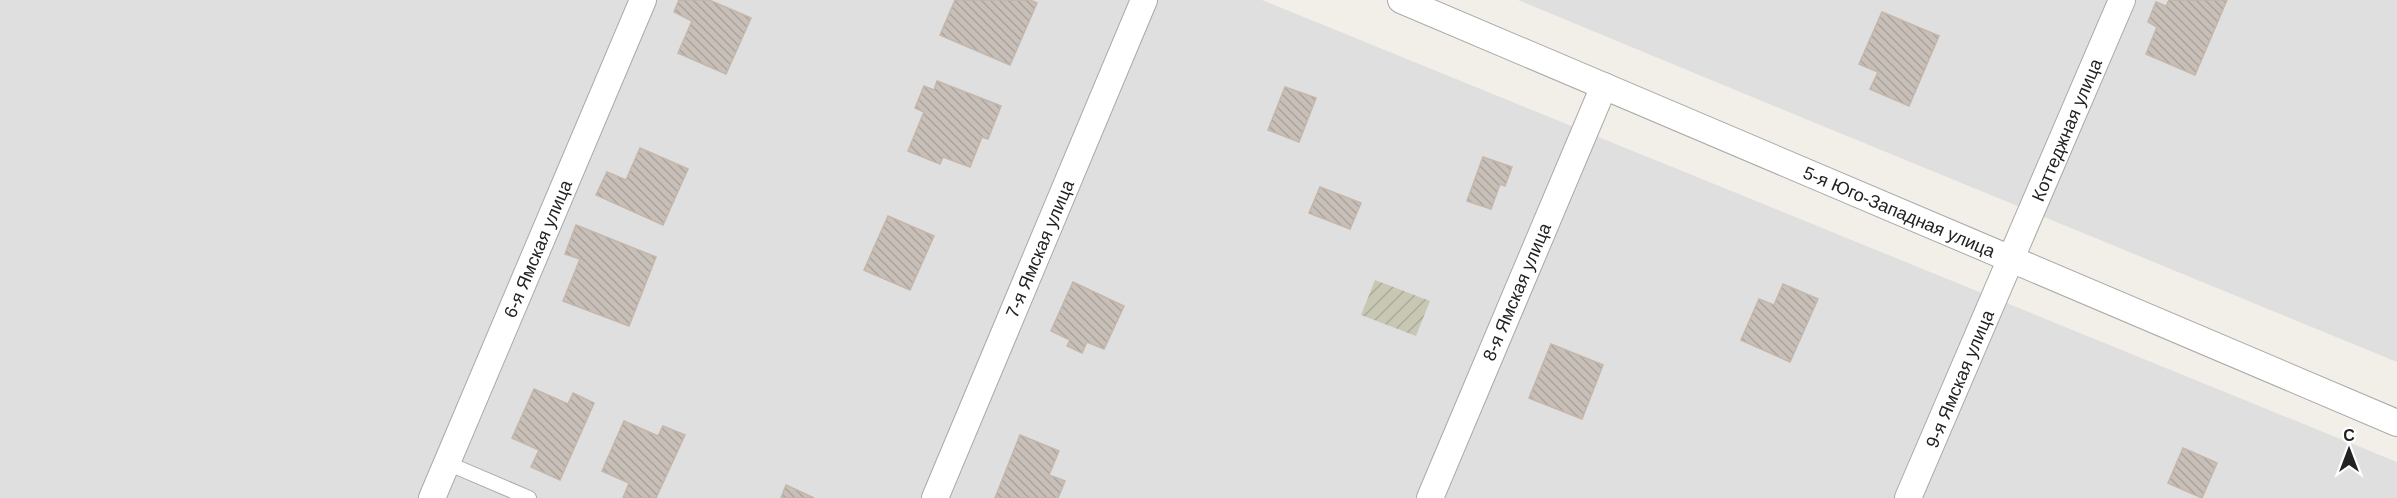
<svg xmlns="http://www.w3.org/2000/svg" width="2397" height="498" font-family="Helvetica,sans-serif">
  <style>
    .residential { fill: #e0dfdf }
    .construction { fill: url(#construction-furrows) }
    .building { fill: url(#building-back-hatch); stroke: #c4b6ab; stroke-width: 1.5 }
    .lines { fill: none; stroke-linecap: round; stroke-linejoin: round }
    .service-casing { stroke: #a9a9a9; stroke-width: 16 }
    .minor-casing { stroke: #a9a9a9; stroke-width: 28 }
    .service { stroke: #fff; stroke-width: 14 }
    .minor { stroke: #fff; stroke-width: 26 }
    .labels { text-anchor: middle; stroke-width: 4.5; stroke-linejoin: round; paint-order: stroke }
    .street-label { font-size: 18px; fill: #222; stroke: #fff }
  </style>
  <defs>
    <pattern id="construction-furrows" width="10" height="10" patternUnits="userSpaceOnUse" patternTransform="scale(1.5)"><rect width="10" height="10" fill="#c7c7b4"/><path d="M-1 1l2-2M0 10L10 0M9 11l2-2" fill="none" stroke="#abab9a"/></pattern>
    <pattern id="building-back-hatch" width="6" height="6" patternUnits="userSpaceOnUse" patternTransform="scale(1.5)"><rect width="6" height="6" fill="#c7bfb8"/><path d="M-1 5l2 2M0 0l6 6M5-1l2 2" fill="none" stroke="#aba49e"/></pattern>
  </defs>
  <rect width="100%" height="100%" fill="#f2efe9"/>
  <!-- residential -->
  <g class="residential">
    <path d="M0 0H1262L2397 462V498H0Z"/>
    <path d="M1518 0H2397V362L1791 113Z"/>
  </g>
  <!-- construction -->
  <path class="construction" d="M1375 280 1430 301 1416 336 1361 315Z"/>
  <!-- building -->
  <g class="building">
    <path d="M679 0H709L751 18 726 74 678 53 692 21 674 12Z"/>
    <path d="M955 0H1030L1037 3 1010 65 940 35Z"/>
    <path d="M2169 0H2227L2195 75 2146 54 2157 27 2148 22 2156 2 2166 6Z"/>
    <path d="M1882 12 1939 36 1909 106 1870 89 1878 72 1859 64Z"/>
    <path d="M937 81 1001 106 988 139 982 137 970 167 943 157 940 164 908 151 924 112 915 108 924 86 934 90Z"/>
    <path d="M1285 87 1316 98 1299 142 1268 130Z"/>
    <path d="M640 148 688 169 663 225 596 195 607 172 626 180Z"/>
    <path d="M1483 157 1512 167 1505 186 1500 184 1491 209 1467 201Z"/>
    <path d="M1320 187 1361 203 1350 229 1309 213Z"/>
    <path d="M888 216 934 236 910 290 864 270Z"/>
    <path d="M576 225 656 257 629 326 563 301 580 259 565 254Z"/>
    <path d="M1073 282 1124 306 1104 349 1087 342 1082 353 1067 346 1070 340 1051 331Z"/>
    <path d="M1783 284 1818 299 1790 362 1741 340 1759 299 1774 305Z"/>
    <path d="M1551 344 1603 365 1582 419 1529 398Z"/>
    <path d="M534 389 568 404 573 393 594 403 560 480 531 467 539 450 512 438Z"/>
    <path d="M624 421 658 436 663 426 685 435 656 498H623L629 483 602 471Z"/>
    <path d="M1020 435 1059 451 1049 475 1065 481 1058 498H995Z"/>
    <path d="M2183 448 2217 463 2202 498 2168 483Z"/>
    <path d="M786 485 814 498H781Z"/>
  </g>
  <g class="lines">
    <defs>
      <path id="service" d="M447 463 529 498"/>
      <g id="minor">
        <path d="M1401 0 2397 423"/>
        <path d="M432 498 643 0"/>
        <path d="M935 498 1144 0"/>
        <path d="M1430 498 1604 86"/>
        <path d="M1908 498 2122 0"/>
      </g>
    </defs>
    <!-- service casing -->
    <use href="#service" class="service-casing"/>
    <!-- minor casing -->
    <use href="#minor" class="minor-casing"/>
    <!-- service -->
    <use href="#service" class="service"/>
    <!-- minor -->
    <use href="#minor" class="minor"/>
  </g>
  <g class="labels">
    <!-- street labels -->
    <g class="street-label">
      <text transform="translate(2067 130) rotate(-67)" y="6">Коттеджная улица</text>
      <text transform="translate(1899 212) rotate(23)" y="6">5-я Юго-Западная улица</text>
      <text transform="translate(538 249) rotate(-67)" y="6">6-я Ямская улица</text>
      <text transform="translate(1040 249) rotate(-67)" y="6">7-я Ямская улица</text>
      <text transform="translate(1517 292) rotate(-67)" y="6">8-я Ямская улица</text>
      <text transform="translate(1960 379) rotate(-67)" y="6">9-я Ямская улица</text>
    </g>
  </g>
  <!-- north arrow -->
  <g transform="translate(2349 450)" stroke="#ffffff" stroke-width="4.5" paint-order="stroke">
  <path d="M0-4.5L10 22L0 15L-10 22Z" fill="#222222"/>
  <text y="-9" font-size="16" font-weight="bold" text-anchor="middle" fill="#222222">С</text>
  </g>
</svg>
